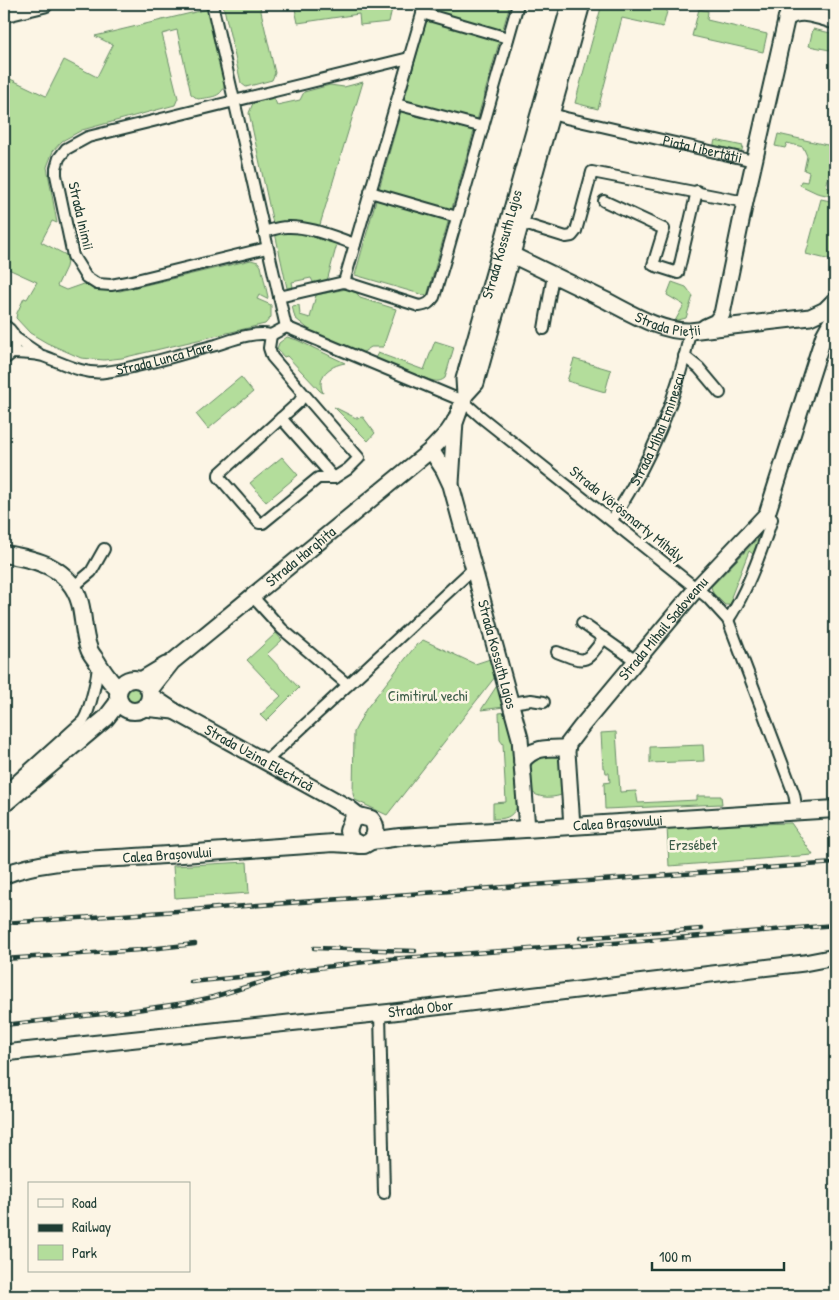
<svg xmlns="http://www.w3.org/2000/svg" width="839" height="1300" font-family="'Patrick Hand',sans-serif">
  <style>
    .green { fill: #b3dd9b; stroke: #698d68 }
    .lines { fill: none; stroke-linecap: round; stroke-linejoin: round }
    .street-casing { stroke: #1f3d34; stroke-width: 14 }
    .secondary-casing { stroke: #1f3d34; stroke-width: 19 }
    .primary-casing { stroke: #1f3d34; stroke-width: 20 }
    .street { stroke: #fcf5e5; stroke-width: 10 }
    .secondary { stroke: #fcf5e5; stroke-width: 15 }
    .primary { stroke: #fcf5e5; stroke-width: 16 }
    .rail-casing { stroke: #1f3d34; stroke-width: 4.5 }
    .rail { stroke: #fcf5e5; stroke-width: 2.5; stroke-dasharray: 8; stroke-linecap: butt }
    .labels { text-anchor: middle; stroke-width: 5; stroke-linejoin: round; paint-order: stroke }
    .street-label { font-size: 15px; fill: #1f3d34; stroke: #fcf5e5 }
    .park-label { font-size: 15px; fill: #3d5d49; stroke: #fcf5e5 }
  </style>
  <rect width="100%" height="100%" fill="#fcf5e5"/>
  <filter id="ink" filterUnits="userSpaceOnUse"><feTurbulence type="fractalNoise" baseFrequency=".02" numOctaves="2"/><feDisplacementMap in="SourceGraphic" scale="10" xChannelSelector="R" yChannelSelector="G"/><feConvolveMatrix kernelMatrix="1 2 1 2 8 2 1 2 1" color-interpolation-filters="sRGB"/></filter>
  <g filter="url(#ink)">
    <!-- green -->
    <g class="green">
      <path d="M223 4H271L260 7 275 73 272 80 246 87 241 83Z"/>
      <path d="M294 4H393L389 22 360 25 359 14 298 23Z"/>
      <path d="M431 4H510L427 296 355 275Z"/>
      <path d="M602 4H645L657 7 658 4H669L663 27 622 18 598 109 575 103Z"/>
      <path d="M208 9 225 82C223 98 211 97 198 99L191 94 177 30 162 34 178 98 175 105 82 130 62 141 53 151 47 167 57 223 52 221 41 242 68 256 66 267 57 286 66 290 83 284 120 291 251 260 258 262 261 266 268 297 267 299 259 295 257 299 271 305V317L265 324 122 358 104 360 81 358 47 343 30 333 16 318 17 313 24 298 27 299 37 282 4 267V229L7 222 4 221V76L46 96 64 60 97 77 113 45 95 36Z"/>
      <path d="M699 9 708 11 707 20 767 34 763 52 692 36Z"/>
      <path d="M813 29 835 34V51L809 46Z"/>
      <path d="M363 82 316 238 337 244 327 281 314 284 311 278 292 282 293 287 287 288 249 113 253 103 274 98 277 105 300 100 304 92 330 85 344 87Z"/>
      <path d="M778 134 827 145 835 141V154H834L826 187 835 190V197L817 193 800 185 801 181 807 182 809 172 804 170 807 156 803 147 787 143 785 148 775 146Z"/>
      <path d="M715 140 743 146 741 154 713 148Z"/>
      <path d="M821 199 835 202V261L806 254Z"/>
      <path d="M672 282 686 287 693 296 686 318 675 321 684 305 667 295Z"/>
      <path d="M346 289 357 293 360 298 396 309 383 347H371L362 353 312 332 295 318 292 306 299 305 300 315 310 318 316 295Z"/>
      <path d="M287 337 297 340 345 363C329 366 316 376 323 393L320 391 287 356 284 357 277 349 279 343Z"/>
      <path d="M435 341 454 347 445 378C439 383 434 381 427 379L374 360 378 353 424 370Z"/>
      <path d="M574 359 611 370 605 392 567 381Z"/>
      <path d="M241 377 253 392 208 429 196 414Z"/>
      <path d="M334 407 356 418 363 417 375 433 368 441Z"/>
      <path d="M282 457 298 475 266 502 250 483Z"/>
      <path d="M761 535 753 554 749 551 731 597 733 600 730 605H725L713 593 711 587Z"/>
      <path d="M276 633 282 640 267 654 299 688 266 721 260 715 281 696 247 660Z"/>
      <path d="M423 640 475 664 490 659 495 677 387 815 355 800 353 794 354 732 366 709 417 644 419 645Z"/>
      <path d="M498 684 504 707 481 710Z"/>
      <circle cx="134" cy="695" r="9"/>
      <path d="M507 712 510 721 517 807C511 818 505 819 493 819V803L506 802 503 744 500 740 499 713Z"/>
      <path d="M616 732 620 792 636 791 638 803 697 800V796H721L722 804 605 809 604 783 610 782 609 773H606L605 768H603L601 733Z"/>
      <path d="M703 745 704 761 650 763V747Z"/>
      <path d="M547 755 562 759 564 794C554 798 542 799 533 793L530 770 532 762 537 758Z"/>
      <path d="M791 823 813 855 669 866 667 827Z"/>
      <path d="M247 862 249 893 175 898 173 866Z"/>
    </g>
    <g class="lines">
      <defs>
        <g id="street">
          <path d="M212 4 286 327"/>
          <path d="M422 13 508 38"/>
          <path d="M396 104 483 127"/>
          <path id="s1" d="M550 109 552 114 566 118 754 161"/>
          <path d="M370 192 457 217"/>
          <path d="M604 201 664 229 653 265 678 273 697 191"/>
          <path d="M521 223 566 237 572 236 576 231 592 172 745 202"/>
          <path d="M264 232C271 230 279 227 287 227 309 226 334 237 355 244"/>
          <path d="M267 248 132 281 111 285 97 284 86 277 73 256 56 175V168L59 158 66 149 88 137 409 58"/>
          <path d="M344 282 425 4"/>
          <path d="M279 297 344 282 419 306C427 305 430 303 434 297L445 260 518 4"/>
          <path d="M286 327 463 401 481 417 707 597 728 620 794 794 797 811"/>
          <path d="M544 329 553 275"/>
          <path d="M11 335 39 354"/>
          <path d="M271 335 269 348 272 357 359 458 348 469 334 478H318L263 523H259L219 477V474L299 402 302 397 301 391"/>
          <path id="s2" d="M9 353C20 353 31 353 43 356 63 363 83 375 105 372 142 367 179 354 216 345 232 340 254 331 271 335L286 327"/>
          <path d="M684 356 699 368 720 393"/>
          <path d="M281 418 334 478"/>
          <path id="s3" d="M612 520C649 464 678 398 690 331"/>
          <path d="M73 587 91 572 104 549"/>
          <path d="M253 597 282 629 348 685"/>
          <path d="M728 620C746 593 762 550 772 519L767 514"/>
          <path d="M582 623 636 661"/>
          <path d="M557 652C587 664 585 663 604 638"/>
          <path d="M511 703 531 700 544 702"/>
          <path d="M265 762 475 567"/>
          <path d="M4 792 83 721C90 711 98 675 98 663"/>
          <path d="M380 1013 384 1193"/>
        </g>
        <g id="secondary">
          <path d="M4 14 45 4"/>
          <path d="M786 19C800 7 820 17 835 21"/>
          <path id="s4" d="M512 255C543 270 574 285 605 300 631 313 660 332 690 331L810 317 825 310 835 300"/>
          <path d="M705 327 716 322 722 314 745 202 788 12"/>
          <path d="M4 328C15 335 16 349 4 356"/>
          <path id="s5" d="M465 395 464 379 570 4"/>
          <path id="s6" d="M431 450 444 470 451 485 520 738 527 829"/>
          <path d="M451 483 455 421"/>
          <path d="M141 680 166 665"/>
          <path id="s7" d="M150 690 172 662 431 450 448 432 456 420 465 395 476 383 582 4"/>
          <path id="s8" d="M150 695 174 711 349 808 359 816"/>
          <path d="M143 708 174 711"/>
          <path d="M522 762C533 746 550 748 567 748"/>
          <path id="s9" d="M572 826 567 752 568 744 581 727 696 589 767 514 824 335 830 324 835 317"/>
          <path id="s10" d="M4 1053 393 1012 804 963 835 957"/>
        </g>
        <g id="primary">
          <path d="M4 554C36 559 70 567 80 603 84 618 83 634 89 649 91 655 96 659 99 665 105 674 110 682 118 689"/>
          <circle cx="134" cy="695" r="16"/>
          <path d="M4 804 106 718 119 701"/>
          <path d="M360 845 351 840 348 831 352 820 359 816 371 819C377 826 377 834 371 841"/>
          <path id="s11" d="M4 875C43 859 93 860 135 857 201 853 266 848 332 843L364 845 371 841 400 837 835 809"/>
        </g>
      </defs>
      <!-- street casing -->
      <use href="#street" class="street-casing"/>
      <!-- secondary casing -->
      <use href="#secondary" class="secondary-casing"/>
      <!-- primary casing -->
      <use href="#primary" class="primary-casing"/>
      <!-- street -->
      <use href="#street" class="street"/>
      <!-- secondary -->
      <use href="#secondary" class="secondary"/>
      <!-- primary -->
      <use href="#primary" class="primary"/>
      <defs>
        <g id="rail">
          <path d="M4 923 123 915 835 863"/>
          <path d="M580 938 702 929"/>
          <path d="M314 948 415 951"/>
          <path d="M4 959 140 950 195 944"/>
          <path d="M191 982 269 974"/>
          <path d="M4 1025 129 1011 185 1003 213 997 301 970 389 959 641 941 835 925"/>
        </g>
      </defs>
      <!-- rail casing -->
      <use href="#rail" class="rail-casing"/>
      <!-- rail -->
      <use href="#rail" class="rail"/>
    </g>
  </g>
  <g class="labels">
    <!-- street labels -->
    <g class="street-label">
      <text dy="5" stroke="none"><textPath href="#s1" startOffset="160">Piața Libertății</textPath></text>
      <text transform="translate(81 216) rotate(77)" y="5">Strada Inimii</text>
      <text dy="5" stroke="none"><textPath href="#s5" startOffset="156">Strada Kossuth Lajos</textPath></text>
      <text dy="5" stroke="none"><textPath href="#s4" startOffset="172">Strada Pieții</textPath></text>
      <text dy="5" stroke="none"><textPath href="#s2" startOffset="160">Strada Lunca Mare</textPath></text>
      <text dy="5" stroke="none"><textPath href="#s3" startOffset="102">Strada Mihai Eminescu</textPath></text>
      <text transform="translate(627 514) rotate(39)" y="5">Strada Vörösmarty Mihály</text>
      <text dy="5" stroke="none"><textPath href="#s7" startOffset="202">Strada Harghita</textPath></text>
      <text dy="5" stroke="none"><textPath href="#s9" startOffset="232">Strada Mihail Sadoveanu</textPath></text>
      <text dy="5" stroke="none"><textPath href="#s6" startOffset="216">Strada Kossuth Lajos</textPath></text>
      <text dy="5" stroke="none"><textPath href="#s8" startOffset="126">Strada Uzina Electrică</textPath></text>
      <text dy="5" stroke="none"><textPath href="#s11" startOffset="618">Calea Brașovului</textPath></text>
      <text dy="5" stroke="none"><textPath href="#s11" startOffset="165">Calea Brașovului</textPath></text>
      <text dy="5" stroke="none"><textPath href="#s10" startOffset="419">Strada Obor</textPath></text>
    </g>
    <!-- park labels -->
    <g class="park-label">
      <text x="428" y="701">Cimitirul vechi</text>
      <text x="693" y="850">Erzsébet</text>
    </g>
  </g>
  <!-- margin -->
  <rect width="839" height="1300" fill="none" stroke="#fcf5e5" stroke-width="20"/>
  <rect x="10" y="10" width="819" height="1280" fill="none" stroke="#1f3d34" stroke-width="2" filter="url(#ink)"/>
  <!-- legend -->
  <rect x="28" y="1182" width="162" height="90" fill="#fcf5e5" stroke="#a4ab9e"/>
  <rect x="38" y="1199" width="25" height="8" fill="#fcf5e5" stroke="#a4ab9e"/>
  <text x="72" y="1208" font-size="15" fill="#1f3d34">Road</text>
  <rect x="38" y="1224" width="25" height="8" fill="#1f3d34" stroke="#a4ab9e"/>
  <text x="72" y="1232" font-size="15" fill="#1f3d34">Railway</text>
  <rect x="38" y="1245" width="25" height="15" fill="#b3dd9b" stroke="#a4ab9e"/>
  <text x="72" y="1258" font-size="15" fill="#1f3d34">Park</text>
  <!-- scale -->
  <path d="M652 1262v8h132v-8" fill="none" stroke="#1f3d34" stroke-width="2.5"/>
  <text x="659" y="1262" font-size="15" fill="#1f3d34" stroke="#fcf5e5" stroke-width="4" paint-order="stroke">100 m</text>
</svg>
